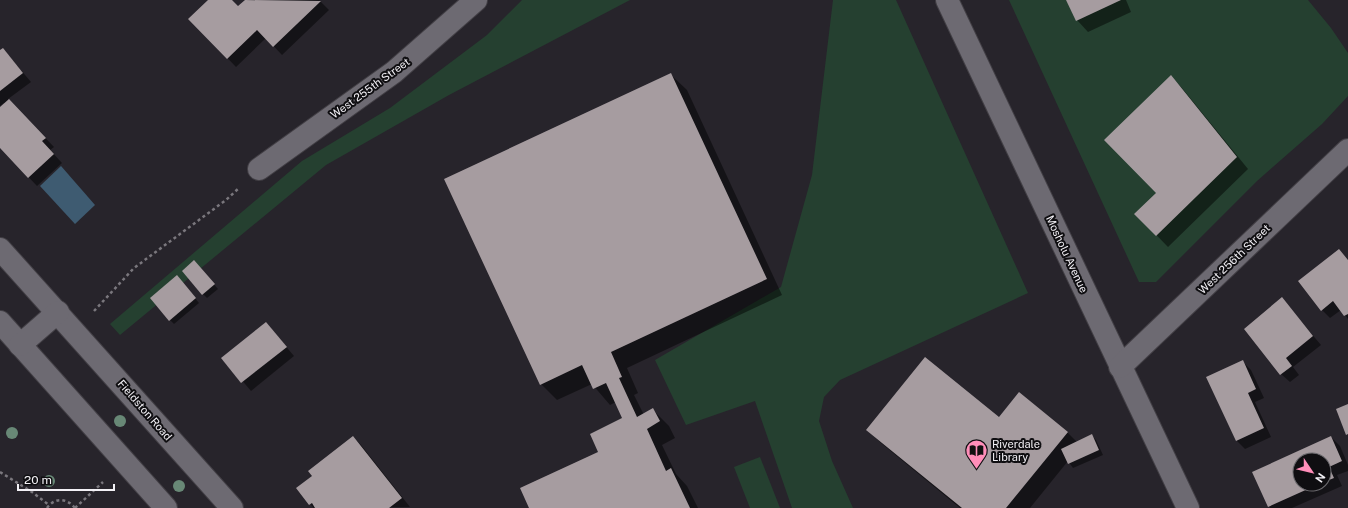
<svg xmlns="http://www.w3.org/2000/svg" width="1348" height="508" font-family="'Public Sans',sans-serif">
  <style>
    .green { fill: #254030 }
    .water { fill: #3e5b71 }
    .shadow { fill: #0007; fill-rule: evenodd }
    .building { fill: #a69ca0 }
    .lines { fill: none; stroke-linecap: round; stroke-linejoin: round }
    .minor-casing { stroke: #423f45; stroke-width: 24 }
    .path { stroke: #7a777d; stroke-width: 2.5; stroke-dasharray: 3 3; stroke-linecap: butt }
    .minor { stroke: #6d6a72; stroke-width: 22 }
    .tree { fill: #688876 }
    .labels { text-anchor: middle; stroke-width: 4; stroke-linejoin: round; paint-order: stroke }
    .street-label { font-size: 11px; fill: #f3f1f6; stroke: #0f0e11 }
    .poi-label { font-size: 11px; fill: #f3f1f6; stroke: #0f0e11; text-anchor: start }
  </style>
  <rect width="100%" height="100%" fill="#27242b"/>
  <!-- green -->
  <g class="green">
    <path d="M522 0H630L449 95 326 165 120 335 110 324 302 161 390 108 487 35Z"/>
    <path d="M833 0H896L1028 293 840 380 824 397 819 421 832 461 853 508H792L755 401 686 425 655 360 781 287 812 175Z"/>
    <path d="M1009 0H1308L1331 28 1348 53V96L1322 124 1257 181 1156 282H1139Z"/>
    <path d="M760 457 780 508H750L734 467Z"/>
  </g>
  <!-- water -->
  <path class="water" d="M61 166 95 205 75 224 40 186Z"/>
  <!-- shadow -->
  <g class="shadow">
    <path d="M210 0H231L238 8 246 0H319L329 10 282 55 266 38 236 67 190 19Z"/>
    <path d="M1067 0H1126L1131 12 1088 32 1077 20Z"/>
    <path d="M3 49 31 82 8 99 54 147 50 150 62 163 37 186 0 147V109L5 104 4 103 0 106V51Z"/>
    <path d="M670 74 687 90 782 295 627 368 638 393 634 395 644 415 653 410 669 426 675 438 662 445 676 474 687 486 698 508H530L599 452 624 419 616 402 610 405 592 384 557 400 541 384Z"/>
    <path d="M1171 76 1182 88 1248 169 1168 247 1136 214 1157 193Z"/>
    <path d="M1339 251 1348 260V319L1341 310 1330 318 1322 310Z"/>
    <path d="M198 266 218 289 207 298 203 294Z"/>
    <path d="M181 281 199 303 174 324 170 320Z"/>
    <path d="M1282 299 1321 345 1293 367 1299 375 1290 382 1281 374Z"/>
    <path d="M266 323 294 356 251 391 223 358Z"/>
    <path d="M1242 361 1251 370 1264 398 1255 402 1271 437 1245 449 1237 441Z"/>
    <path d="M999 418 1067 432 1077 442 1092 436 1096 440 1103 455 1073 468 1068 461 1030 508H960L881 443 867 430Z"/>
    <path d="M353 437 361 445 410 507 314 508 310 504 313 476Z"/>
    <path d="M1331 437 1340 446 1348 465V471L1337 475 1342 486 1292 508H1270L1253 472ZM1300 460H1324V484H1300Z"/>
  </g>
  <!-- building -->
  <g class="building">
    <path d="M208 0H232L238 6 245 0 321 1 273 47 257 30 227 59 188 19Z"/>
    <path d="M1066 0H1121L1076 21Z"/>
    <path d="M3 48 23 73 0 91V50Z"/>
    <path d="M671 73 767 279 611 352 622 377 619 378 637 417 653 408 660 421 647 429 666 471 671 468 690 508H529L520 488 598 452 590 434 622 418 606 383 593 389 582 365 540 385 444 179Z"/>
    <path d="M1171 75 1237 157 1156 236 1134 214 1156 193 1104 140Z"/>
    <path d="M9 99 46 138 42 141 54 154 28 178 0 148V107Z"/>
    <path d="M1339 249 1348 260V314L1344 316 1333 301 1321 311 1298 281Z"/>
    <path d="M194 260 215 284 202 295 182 271Z"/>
    <path d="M177 275 196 298 169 321 150 298Z"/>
    <path d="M1282 297 1313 336 1286 358 1292 366 1280 375 1244 329Z"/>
    <path d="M266 322 287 347 241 383 221 358Z"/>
    <path d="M925 357 999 417 1019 392 1068 432 1006 508H962L866 430Z"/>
    <path d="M1243 360 1256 389 1248 393 1264 428 1236 441 1206 377Z"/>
    <path d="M1348 404V434L1346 435 1336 409Z"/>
    <path d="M1092 434 1099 450 1068 464 1061 449Z"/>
    <path d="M353 436 402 498 389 508H315L312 503 309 505 296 488 312 476 308 471Z"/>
    <path d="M1331 436 1342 461 1329 467 1334 478 1324 482V460H1300V484H1319L1268 507 1252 472Z"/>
  </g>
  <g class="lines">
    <defs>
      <g id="minor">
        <path d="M947 0 1188 508"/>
        <path d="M259 169 394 72 476 0"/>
        <path d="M0 249 232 508"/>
        <path d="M0 322 166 508"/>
        <path d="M20 345 58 312"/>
        <path d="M1120 367 1348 150"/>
      </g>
    </defs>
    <!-- minor casing -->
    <use href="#minor" class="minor-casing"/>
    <!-- path -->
    <g class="path">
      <path d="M94 311 134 268 226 200 239 188"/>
      <path d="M0 472 32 492 49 505"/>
      <path d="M47 508C55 497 67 498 75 508"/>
      <path d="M75 508 103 482"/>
    </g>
    <!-- minor -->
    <use href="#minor" class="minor"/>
  </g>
  <!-- trees -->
  <g class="tree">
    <circle cx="120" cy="421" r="6"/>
    <circle cx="12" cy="433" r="6"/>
    <circle cx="49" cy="481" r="6"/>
    <circle cx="179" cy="486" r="6"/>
  </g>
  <!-- icons -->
  <defs>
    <symbol id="library-pin" viewBox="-11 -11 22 30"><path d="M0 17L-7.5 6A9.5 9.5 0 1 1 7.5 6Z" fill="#ff8eb9" stroke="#0f0e11"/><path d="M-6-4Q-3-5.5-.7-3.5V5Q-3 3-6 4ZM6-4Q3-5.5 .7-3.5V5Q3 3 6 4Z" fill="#111"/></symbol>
  </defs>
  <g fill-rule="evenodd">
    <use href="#library-pin" x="964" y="438" width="25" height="34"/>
  </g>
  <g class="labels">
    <!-- street labels -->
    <g class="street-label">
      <text transform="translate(370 88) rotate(-36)" y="4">West 255th Street</text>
      <text transform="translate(1067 254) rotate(65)" y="4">Mosholu Avenue</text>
      <text transform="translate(1234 259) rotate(-44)" y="4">West 256th Street</text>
      <text transform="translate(145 410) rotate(49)" y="4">Fieldston Road</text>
    </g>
    <!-- poi labels -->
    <g class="poi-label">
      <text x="992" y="448">Riverdale<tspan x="992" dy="13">Library</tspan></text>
    </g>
  </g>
  <!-- north arrow -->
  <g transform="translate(1312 472) rotate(125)"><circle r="19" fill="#0f0e11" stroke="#6a696d"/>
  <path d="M0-3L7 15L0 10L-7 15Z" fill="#ff8eb9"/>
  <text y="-6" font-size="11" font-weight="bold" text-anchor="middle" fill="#f3f1f6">N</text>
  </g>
  <!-- scale -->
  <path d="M18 484v6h96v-6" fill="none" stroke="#f3f1f6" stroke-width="2"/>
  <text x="24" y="484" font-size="12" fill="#f3f1f6" stroke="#0f0e11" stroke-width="3" paint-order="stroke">20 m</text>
</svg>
